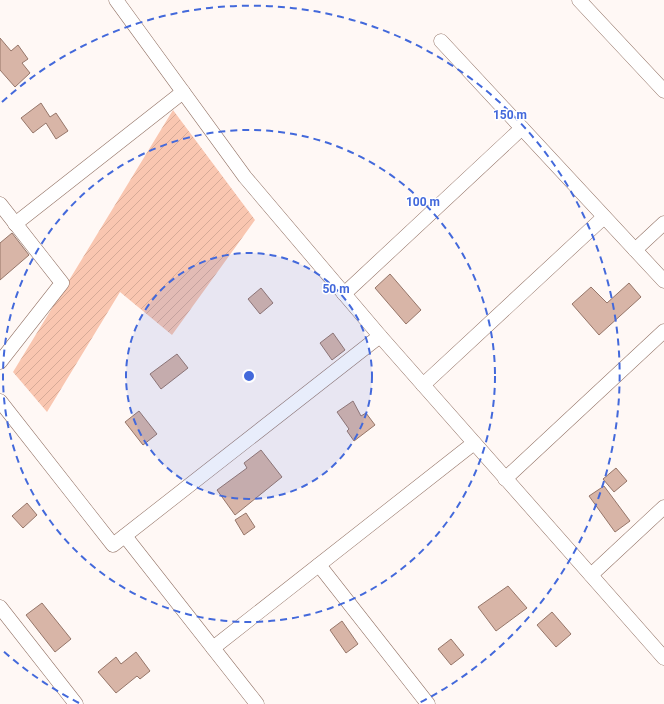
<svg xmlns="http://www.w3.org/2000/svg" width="664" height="704" font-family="Roboto,sans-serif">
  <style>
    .garden { fill: url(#garden-furrows) }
    .building { fill: #d8b5a7; stroke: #967669 }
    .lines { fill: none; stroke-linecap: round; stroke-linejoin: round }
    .minor-casing { stroke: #937366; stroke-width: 15 }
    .minor { stroke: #fff; stroke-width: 14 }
    .ring { fill: none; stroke: #4369db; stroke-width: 2; stroke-dasharray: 7 5 }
    .centre { fill: #4369db; stroke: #fff; stroke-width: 2 }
    .ring-label { font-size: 12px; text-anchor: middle; font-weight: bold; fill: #4369db; stroke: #fff; stroke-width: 3; stroke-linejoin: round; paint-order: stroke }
  </style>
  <defs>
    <pattern id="garden-furrows" width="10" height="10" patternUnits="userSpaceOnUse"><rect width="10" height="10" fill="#f9c6b0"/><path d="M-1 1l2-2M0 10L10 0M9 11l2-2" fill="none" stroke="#d6aa97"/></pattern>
  </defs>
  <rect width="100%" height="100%" fill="#fff8f5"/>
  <!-- garden -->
  <path class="garden" d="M173 110 255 220 172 335 120 292 47 412 13 372Z"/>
  <!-- building -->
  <g class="building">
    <path d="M0 38 11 51 18 45 28 59 22 63 30 73 15 87 0 70Z"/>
    <path d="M41 103 50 117 56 113 68 131 56 139 46 123 33 133 21 118Z"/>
    <path d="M12 233 29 255 0 280V243Z"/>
    <path d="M390 274 421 310 406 324 375 288Z"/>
    <path d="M629 283 641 297 599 335 572 304 591 287 607 303Z"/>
    <path d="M261 288 273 303 260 314 248 299Z"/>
    <path d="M333 333 345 350 332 360 320 343Z"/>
    <path d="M177 354 188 368 161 389 150 374Z"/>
    <path d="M353 401 361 416 366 413 375 425 354 441 347 431 349 429 337 412Z"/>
    <path d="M139 411 157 434 143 445 125 422Z"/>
    <path d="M261 450 282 477 235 515 217 490 247 468 244 463Z"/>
    <path d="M616 468 627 481 614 492 603 479Z"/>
    <path d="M604 486 630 521 615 532 589 496Z"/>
    <path d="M27 503 37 515 23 528 12 516Z"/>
    <path d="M246 513 255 527 244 535 235 520Z"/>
    <path d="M508 586 527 608 496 631 478 607Z"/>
    <path d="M42 603 71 639 55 652 26 615Z"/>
    <path d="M552 612 571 634 556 647 537 625Z"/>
    <path d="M342 621 358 644 346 653 330 630Z"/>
    <path d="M451 639 464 655 451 665 438 649Z"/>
    <path d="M136 652 150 671 140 679 137 676 116 693 98 672 116 657 121 664Z"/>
  </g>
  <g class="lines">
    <defs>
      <g id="minor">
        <path d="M116 0 245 177 380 336 664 658"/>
        <path d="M579 0 664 91"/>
        <path d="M441 41 664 281"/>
        <path d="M0 204 62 283 0 362"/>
        <path d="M15 224 183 92"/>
        <path d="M635 250 664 223"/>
        <path d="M344 294 522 128"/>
        <path d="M423 385 604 217"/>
        <path d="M0 401 113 545 380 336"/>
        <path d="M505 479 664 331"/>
        <path d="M125 536 257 704"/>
        <path d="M319 565 428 704"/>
        <path d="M591 575 664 507"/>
        <path d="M0 607 76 704"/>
        <path d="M213 648 474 443"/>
      </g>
    </defs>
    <!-- minor casing -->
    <use href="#minor" class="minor-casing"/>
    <!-- minor -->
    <use href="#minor" class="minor"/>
  </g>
  <!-- distance rings -->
  <circle cx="249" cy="376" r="123" fill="#4369db" fill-opacity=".12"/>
  <g class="ring">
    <circle cx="249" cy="376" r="123"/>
    <circle cx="249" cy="376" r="246"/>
    <path d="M79 703A369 369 0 0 1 2 650M2 102A369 369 0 1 1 419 703"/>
  </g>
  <circle cx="249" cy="376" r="6" class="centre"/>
  <g class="ring-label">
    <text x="510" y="119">150 m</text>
    <text x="423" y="206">100 m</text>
    <text x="336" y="293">50 m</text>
  </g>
</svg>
